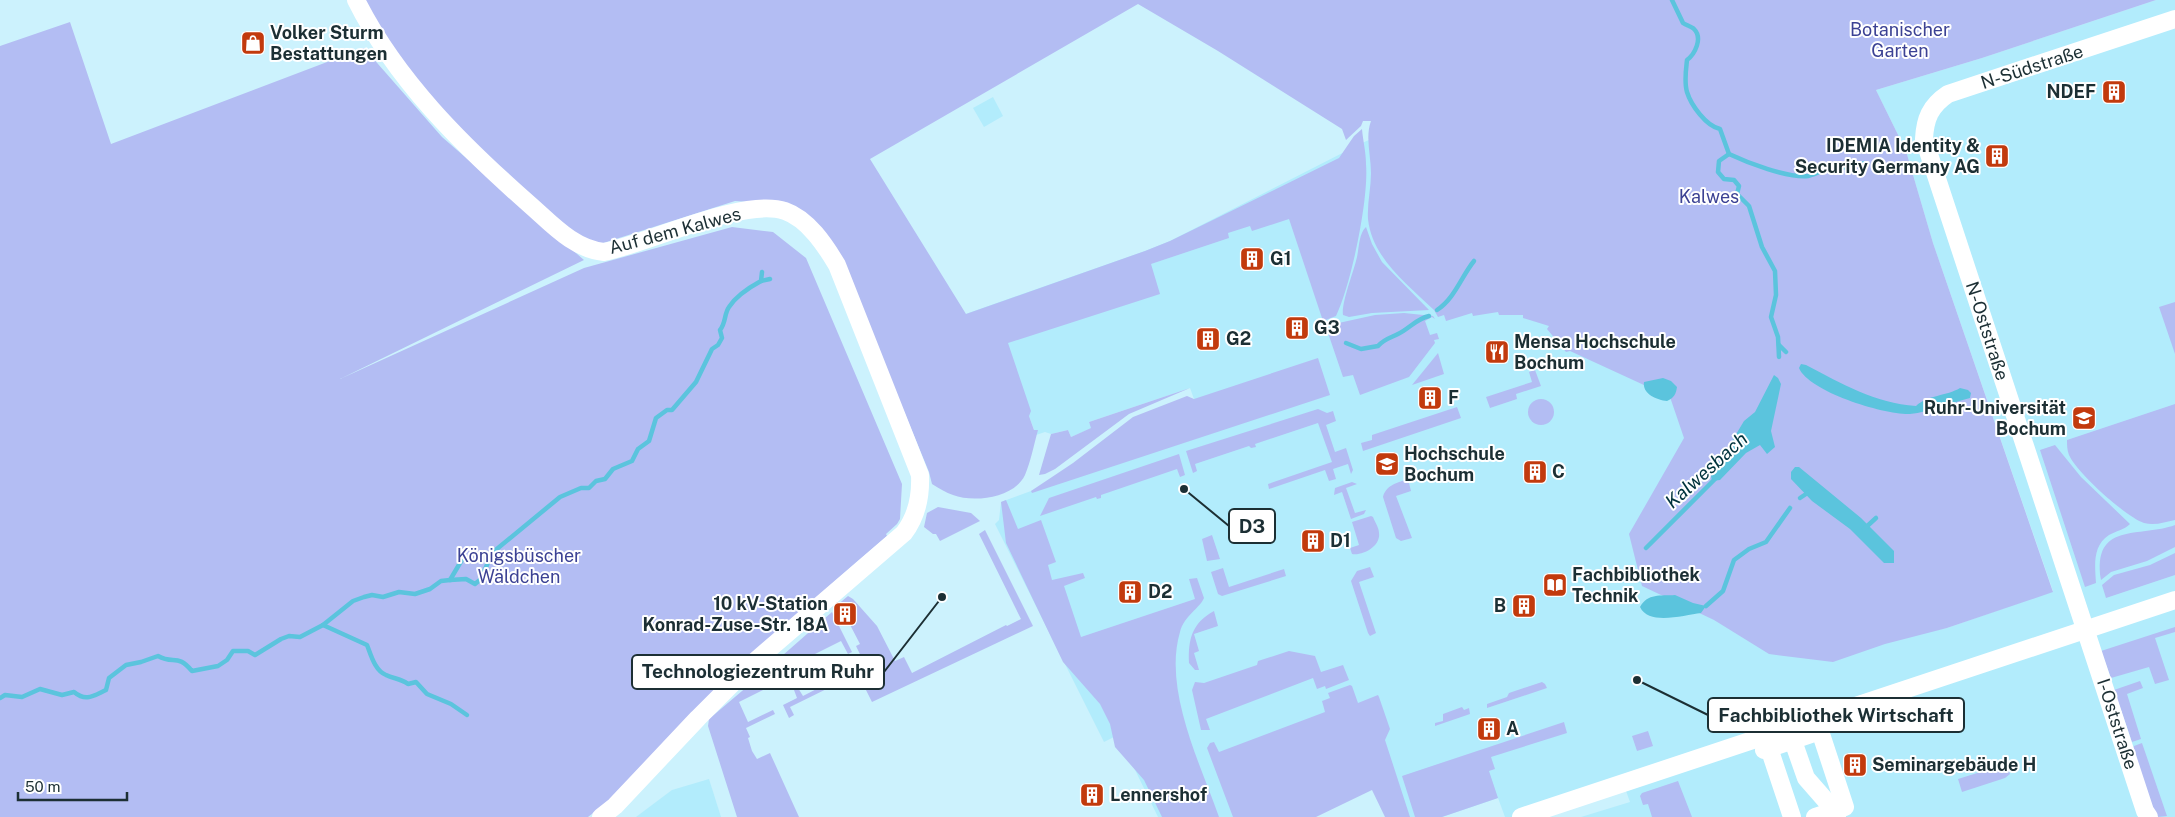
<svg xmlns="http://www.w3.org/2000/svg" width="2175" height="817" font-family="'Public Sans',sans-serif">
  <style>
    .built { fill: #b2ecfc }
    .green { fill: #b3bdf3 }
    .water { fill: #5bc4dd }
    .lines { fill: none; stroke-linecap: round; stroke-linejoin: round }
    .stream { stroke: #5bc4dd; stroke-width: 4.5 }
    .minor { stroke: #fff; stroke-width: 18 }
    .labels { text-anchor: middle; stroke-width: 4; stroke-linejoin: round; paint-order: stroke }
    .park-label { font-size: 18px; fill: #3c4294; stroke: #fff }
    .poi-label { font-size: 18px; font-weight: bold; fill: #1c2f34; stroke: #fff; text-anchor: start }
    .street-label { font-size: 18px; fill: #1c2f34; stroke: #fff }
    .water-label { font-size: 19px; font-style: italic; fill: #00333d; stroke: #fff }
    .leader { fill: none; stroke: #1c2f34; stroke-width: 2 }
    .callout-dot { fill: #1c2f34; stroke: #fff; stroke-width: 2 }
    .callout { fill: #fff; stroke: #1c2f34; stroke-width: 2 }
    .callout-label { font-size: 19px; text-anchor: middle; font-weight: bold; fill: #1c2f34 }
  </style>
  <rect width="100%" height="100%" fill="#ccf2fd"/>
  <!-- built -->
  <g class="built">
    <path d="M2156 0H2175V817H1581L1630 802 1626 791 1543 817H1505L1498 798 1442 817H1394L1373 701 1307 817H1158L1118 735 1104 742 995 524 999 520 1001 502 1031 491 1194 399 1190 388 1089 422 1092 428 1071 437 1068 430 1051 434 1045 432 1036 435 1029 416 960 316 1145 251 1170 241 1360 144 1419 117 1617 280 1804 656 1947 628 2053 591 1933 243 1906 151 1876 90 1982 58Z"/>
    <path d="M993 97 1003 116 984 127 973 108Z"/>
    <path d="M709 779 721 817H636L672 790Z"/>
  </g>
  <!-- green -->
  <g class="green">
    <path d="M363 0H2156L1982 58 1876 90 1906 151 1933 243 2053 592 1947 628 1885 644 1833 662 1769 654 1714 620 1642 586 1629 534 1684 438 1670 397 1570 351 1566 352 1547 329 1549 326 1523 318V315H1499L1498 312 1473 316 1472 313 1446 321 1444 315 1438 317 1434 310C1408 285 1372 258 1368 219 1367 204 1371 188 1371 173 1371 156 1365 137 1371 121H1363L1361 126 1346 140 1342 129 1218 51 1138 4 870 159 966 314 1145 251 1170 241 1339 158 1354 136 1362 129C1363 141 1366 152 1366 164 1369 199 1351 285 1336 316L1323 321 1289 219 1252 231 1250 226 1228 233 1229 238 1151 264 1160 294 1008 343 1031 411 1029 416 1034 430H1038C1034 444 1031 461 1025 475 1014 498 974 503 953 495 946 493 939 488 932 484L929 472 837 249 784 204 735 201 594 246 572 238 438 108 374 21Z"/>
    <path d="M70 22 111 144 364 48 442 137 584 260 340 379 584 268 732 227 773 232 806 258 902 484 900 519 897 524 886 534 887 536C830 585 774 634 720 686 676 729 638 780 588 817H0V46Z"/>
    <path d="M1366 227 1372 244 1382 262 1429 310 1372 313 1349 317 1343 315C1341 303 1354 271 1357 257 1359 248 1359 233 1366 227Z"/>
    <path d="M2175 302V354L2159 307Z"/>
    <path d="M1404 313 1433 316 1435 319 1432 317 1425 321 1430 335 1437 333 1439 339 1434 340 1435 343 1409 377 1360 395 1353 375 1343 377 1327 330 1335 327 1334 324 1375 315Z"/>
    <path d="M1438 353 1444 374 1412 385Z"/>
    <path d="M1318 358 1330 395 1032 493 1031 491 1073 463 1133 417 1187 396 1194 399Z"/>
    <path d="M1535 370 1541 386 1516 394 1517 399 1490 408 1486 397 1532 382 1529 372Z"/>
    <path d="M1190 388 1129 414 1055 469 1045 474 1039 475 1051 434 1068 430 1071 437 1091 428 1089 422Z"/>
    <circle cx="1541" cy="412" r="13"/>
    <path d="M2175 404V520C2165 522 2155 526 2144 523 2126 517 2077 473 2069 455 2067 450 2067 445 2067 440Z"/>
    <path d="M1457 407 1461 418 1363 451 1361 443 1372 440V435Z"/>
    <path d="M1318 409 1327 413 1333 411 1336 421 1326 425 1335 452 1346 448 1353 470 1351 474 1348 464 1333 469 1336 479 1329 481 1325 470 1269 489 1268 484 1332 462 1318 423 1255 444 1256 447 1251 448 1249 446 1195 464 1197 471 1193 473 1186 451Z"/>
    <path d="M2055 445 2081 477 2130 524C2124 530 2116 531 2109 535 2092 546 2095 566 2096 583L2085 587 2040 450Z"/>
    <path d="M1179 454 1185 475 1180 477 1177 469 1101 495V498L1097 499 1096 497 1040 516 1049 498Z"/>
    <path d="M1408 479 1411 491 1396 496 1412 538 1401 541 1396 538 1383 497C1386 485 1397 483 1408 479Z"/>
    <path d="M1352 482 1357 484 1346 488 1355 513 1366 510 1364 514 1351 519 1342 492 1334 495 1335 488Z"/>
    <path d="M1006 500 1018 529 1041 520 1056 562 1048 565 1052 580 1083 573 1085 578 1064 586 1081 637 1195 599 1189 579 1197 578 1204 598C1200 608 1184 616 1180 632 1163 689 1200 763 1219 817H1162L1144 780 1115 747 1110 724 1100 704 1063 662 1006 543 1001 502Z"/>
    <path d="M938 507 971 513 980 521 940 541 936 534H933L924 527 927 513Z"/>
    <path d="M1371 516 1373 517C1375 522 1379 528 1379 533 1381 546 1363 556 1352 554L1350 548 1359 545 1352 522Z"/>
    <path d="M2175 525V547L2147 561 2111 572 2101 580C2092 521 2140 538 2175 525Z"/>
    <path d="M985 530 1033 626 872 702 865 688 874 683 856 646 860 644 847 619 851 616 847 610 840 613 836 606 848 596 853 599 877 626 895 661 904 657 912 673 1006 625 1007 626 1021 619 979 534Z"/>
    <path d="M1212 535 1220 559 1207 561 1202 539Z"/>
    <path d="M2175 553V575L2106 598 2102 585 2114 575 2150 565Z"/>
    <path d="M1370 567 1374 577 1359 582 1376 633 1370 636 1368 633 1351 581 1357 571Z"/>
    <path d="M1223 568 1229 587 1284 569 1286 576 1222 596 1218 594 1211 572Z"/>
    <path d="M1214 611 1218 626 1194 634 1199 651 1194 653 1199 670H1195L1189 663C1188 639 1192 623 1214 611Z"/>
    <path d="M832 612 852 652 848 654 841 641 775 674 779 682 773 685 766 670Z"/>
    <path d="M2175 627V632L2155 638 2169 680 2155 684 2149 667 2111 678 2101 651Z"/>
    <path d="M1289 651 1315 656 1321 672 1343 665 1349 680 1326 689 1325 686 1317 689 1313 678 1206 719 1210 730H1201L1192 690 1195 682 1204 683 1257 665 1258 661Z"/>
    <path d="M854 657 867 682 863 684 857 674 790 707 794 715 789 718 783 705 797 698 794 690 798 688 803 696 855 669 850 659Z"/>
    <path d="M755 680 763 690 739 702 748 722 773 710 775 714 746 728 750 737 748 738 752 751 757 759 770 753 799 817H737L708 726 709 719Z"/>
    <path d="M2140 681 2143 688 2127 694 2141 739 2132 742 2114 690Z"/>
    <path d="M1542 682 1545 684 1547 688 1487 708V704L1507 697 1509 693Z"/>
    <path d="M1350 685 1352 686 1358 703 1378 695 1379 697 1390 729 1385 740 1410 817H1385L1372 790 1316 817H1233L1207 748 1210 743 1214 742 1219 752 1325 712 1322 701 1330 698 1328 693Z"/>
    <path d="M1462 707 1464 710 1469 708 1470 714 1435 726V723L1443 721V714Z"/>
    <path d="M1564 722 1567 733 1491 757 1495 769 1489 771 1498 798 1442 817H1415L1402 776Z"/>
    <path d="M1648 731 1653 746 1637 751 1632 736Z"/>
    <path d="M2142 743 2167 816 2157 817 2154 811 2133 749 2134 746Z"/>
    <path d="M2006 764 2010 774 2005 778 1962 792 1958 779Z"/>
    <path d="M1678 781 1692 817H1652L1648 804 1643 805 1640 796 1642 793Z"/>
  </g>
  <!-- water -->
  <g class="water">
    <path d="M1801 364 1806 365C1842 384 1875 403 1916 406 1927 395 1947 396 1960 388L1968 390 1971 393 1970 398C1951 403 1930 412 1910 414 1885 415 1809 392 1799 368Z"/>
    <path d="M1774 375 1778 378 1781 384 1771 431 1775 447 1767 454 1760 445 1746 453 1720 480 1712 481 1711 476 1744 421 1755 412Z"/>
    <path d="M1663 378 1671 381 1677 387C1676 394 1674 398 1667 401 1657 400 1642 394 1644 382Z"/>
    <path d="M1795 467H1799L1861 518 1894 551V563H1884L1850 529 1812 501 1791 479V472Z"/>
    <path d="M1675 595 1693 603 1706 606 1701 613C1684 615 1649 626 1640 607 1648 593 1660 596 1675 595Z"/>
  </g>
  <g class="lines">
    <!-- stream -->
    <g class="stream">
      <path d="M1672 0 1683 23C1686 25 1692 27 1694 29 1703 38 1695 54 1687 60 1686 69 1684 82 1687 92 1691 105 1706 126 1720 129L1729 154 1719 161 1718 172 1724 179 1734 180 1739 186 1737 194 1749 206 1762 247 1775 271 1776 295 1771 317 1778 337 1779 357"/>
      <path d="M1729 154C1748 163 1787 178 1808 176 1814 175 1820 171 1826 170 1840 167 1851 168 1864 163"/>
      <path d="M761 281 770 279"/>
      <path d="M1437 310C1455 298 1461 277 1474 261"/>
      <path d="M1346 343 1361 349 1378 346C1384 339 1390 338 1398 334 1410 328 1416 319 1429 316"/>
      <path d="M1779 345 1786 352"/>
      <path d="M1800 498 1809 492"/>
      <path d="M1864 529 1876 518"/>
      <path d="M1646 548 1716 478"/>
      <path d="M450 580 463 558 464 552"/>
      <path d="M1706 606 1723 591 1734 560 1749 549 1766 542 1790 508"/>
      <path d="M323 625 367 645C371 655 375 671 386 675 394 679 400 678 408 684L416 682 427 694 451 704 467 715"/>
      <path d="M0 698 5 695 22 697 40 689 62 695 74 692C86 702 93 696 106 690L109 678 126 665 141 662 158 656C174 665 177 653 192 671L218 666 227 660 233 651H248L255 655 281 639 289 636 300 637 323 625 353 601 364 597 372 595 383 597 399 592 415 594 430 589 441 581 450 580 466 579 475 584 481 579 492 553 560 497 581 488H589L596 481 605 479 613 469 632 461 638 449 649 441 656 418 667 410H672L696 382 712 349 718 345 722 338 720 330C726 323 724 314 729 307 736 296 750 287 761 281L762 272"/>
    </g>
    <!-- minor -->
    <g class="minor">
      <path d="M356 0C396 80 462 145 529 204 551 223 573 249 604 252 649 243 743 197 785 211 808 219 825 245 837 265L920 475C921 497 917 516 904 533L754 662 698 718 615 806 601 817"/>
      <path d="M1792 738 1806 778 1834 810 1837 817"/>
      <path d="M1769 748 1792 817"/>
      <path d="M1764 750 1820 731 1845 807 1815 817"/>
      <path d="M1521 817 2175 600"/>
      <path d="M2149 817 2145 811 1924 139C1925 119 1930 106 1948 94L2175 19"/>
    </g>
  </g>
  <!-- icons -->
  <defs>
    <symbol id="shop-square" viewBox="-11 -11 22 22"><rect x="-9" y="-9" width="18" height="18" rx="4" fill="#c23a0d" stroke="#fff"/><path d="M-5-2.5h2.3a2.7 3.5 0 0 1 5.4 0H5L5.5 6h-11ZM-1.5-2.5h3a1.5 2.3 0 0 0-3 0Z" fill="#fff"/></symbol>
    <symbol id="building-square" viewBox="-11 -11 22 22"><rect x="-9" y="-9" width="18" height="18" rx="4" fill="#c23a0d" stroke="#fff"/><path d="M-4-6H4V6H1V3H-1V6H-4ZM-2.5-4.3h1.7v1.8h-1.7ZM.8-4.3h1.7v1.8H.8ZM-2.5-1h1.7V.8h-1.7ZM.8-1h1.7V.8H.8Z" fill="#fff"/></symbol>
    <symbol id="restaurant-square" viewBox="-11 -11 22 22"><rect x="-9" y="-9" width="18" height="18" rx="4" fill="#c23a0d" stroke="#fff"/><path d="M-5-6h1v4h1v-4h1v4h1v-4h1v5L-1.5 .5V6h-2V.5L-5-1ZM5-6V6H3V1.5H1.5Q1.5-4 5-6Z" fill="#fff"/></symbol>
    <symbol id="university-square" viewBox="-11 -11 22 22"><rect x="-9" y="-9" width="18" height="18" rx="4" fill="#c23a0d" stroke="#fff"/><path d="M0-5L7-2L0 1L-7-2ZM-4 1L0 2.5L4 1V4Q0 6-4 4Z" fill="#fff"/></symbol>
    <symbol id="library-square" viewBox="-11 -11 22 22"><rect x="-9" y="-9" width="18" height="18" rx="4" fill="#c23a0d" stroke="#fff"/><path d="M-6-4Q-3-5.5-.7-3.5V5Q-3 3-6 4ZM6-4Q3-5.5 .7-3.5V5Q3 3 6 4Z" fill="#fff"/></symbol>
  </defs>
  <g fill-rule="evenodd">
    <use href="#shop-square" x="239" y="29" width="28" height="28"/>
    <use href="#building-square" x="2100" y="78" width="28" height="28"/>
    <use href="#building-square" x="1983" y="142" width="28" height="28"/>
    <use href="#building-square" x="1238" y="245" width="28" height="28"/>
    <use href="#building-square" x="1283" y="314" width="28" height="28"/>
    <use href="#building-square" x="1194" y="325" width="28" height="28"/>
    <use href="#restaurant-square" x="1483" y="338" width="28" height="28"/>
    <use href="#building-square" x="1416" y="384" width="28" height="28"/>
    <use href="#university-square" x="2070" y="404" width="28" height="28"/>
    <use href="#university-square" x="1373" y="450" width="28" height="28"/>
    <use href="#building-square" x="1521" y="458" width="28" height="28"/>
    <use href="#building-square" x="1299" y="527" width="28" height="28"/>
    <use href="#library-square" x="1541" y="571" width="28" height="28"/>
    <use href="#building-square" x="1116" y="578" width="28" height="28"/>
    <use href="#building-square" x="1510" y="592" width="28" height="28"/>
    <use href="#building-square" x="831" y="600" width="28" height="28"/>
    <use href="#building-square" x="1475" y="715" width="28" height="28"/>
    <use href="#building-square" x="1841" y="751" width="28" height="28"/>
    <use href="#building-square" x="1078" y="781" width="28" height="28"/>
  </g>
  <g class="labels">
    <!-- park labels -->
    <g class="park-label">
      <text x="1900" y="36">Botanischer<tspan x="1900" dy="21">Garten</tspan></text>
      <text x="1709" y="203">Kalwes</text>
      <text x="519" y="562">Königsbüscher<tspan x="519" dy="21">Wäldchen</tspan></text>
    </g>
    <!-- poi labels -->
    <g class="poi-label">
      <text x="270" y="39">Volker Sturm<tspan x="270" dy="21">Bestattungen</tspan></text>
      <text x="2096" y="98" text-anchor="end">NDEF</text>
      <text x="1980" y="152" text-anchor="end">IDEMIA Identity &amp;<tspan x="1980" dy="21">Security Germany AG</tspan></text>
      <text x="1270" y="265">G1</text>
      <text x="1314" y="334">G3</text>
      <text x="1226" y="345">G2</text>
      <text x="1514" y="348">Mensa Hochschule<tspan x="1514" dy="21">Bochum</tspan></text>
      <text x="1448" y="404">F</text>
      <text x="2066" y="414" text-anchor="end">Ruhr-Universität<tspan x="2066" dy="21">Bochum</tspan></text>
      <text x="1404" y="460">Hochschule<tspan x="1404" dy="21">Bochum</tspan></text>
      <text x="1552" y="478">C</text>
      <text x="1330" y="547">D1</text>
      <text x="1572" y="581">Fachbibliothek<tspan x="1572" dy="21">Technik</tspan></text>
      <text x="1148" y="598">D2</text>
      <text x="828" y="610" text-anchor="end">10 kV-Station<tspan x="828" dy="21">Konrad-Zuse-Str. 18A</tspan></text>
      <text x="1506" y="612" text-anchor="end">B</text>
      <text x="1506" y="735">A</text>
      <text x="1872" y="771">Seminargebäude H</text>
      <text x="1110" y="801">Lennershof</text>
    </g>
    <!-- street labels -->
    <g class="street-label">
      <text transform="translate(2032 67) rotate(-18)" y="6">N-Südstraße</text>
      <text transform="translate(675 231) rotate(-15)" y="6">Auf dem Kalwes</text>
      <text transform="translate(1987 331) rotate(72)" y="6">N-Oststraße</text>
      <text transform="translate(2117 724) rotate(72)" y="6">I-Oststraße</text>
    </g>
    <!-- water labels -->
    <g class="water-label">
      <text transform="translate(1706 470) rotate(-42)" y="7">Kalwesbach</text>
    </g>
  </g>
  <!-- callouts -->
  <path class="leader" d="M1184 489L1229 526M942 597L884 672M1637 680L1708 715"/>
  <g class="callout-dot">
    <circle cx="1184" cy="489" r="5"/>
    <circle cx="942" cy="597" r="5"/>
    <circle cx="1637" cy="680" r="5"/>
  </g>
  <g class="callout">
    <rect x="1229" y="509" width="46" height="34" rx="5"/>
    <rect x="632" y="655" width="252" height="34" rx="5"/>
    <rect x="1708" y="698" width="256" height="34" rx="5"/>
  </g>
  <g class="callout-label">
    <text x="1252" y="533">D3</text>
    <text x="758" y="678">Technologiezentrum Ruhr</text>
    <text x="1836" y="722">Fachbibliothek Wirtschaft</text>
  </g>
  <!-- scale -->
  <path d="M18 792v8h109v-8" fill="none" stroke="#1c2f34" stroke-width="2.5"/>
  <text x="25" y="792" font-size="15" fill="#1c2f34" stroke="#ffffff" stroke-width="4" paint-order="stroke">50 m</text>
</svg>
